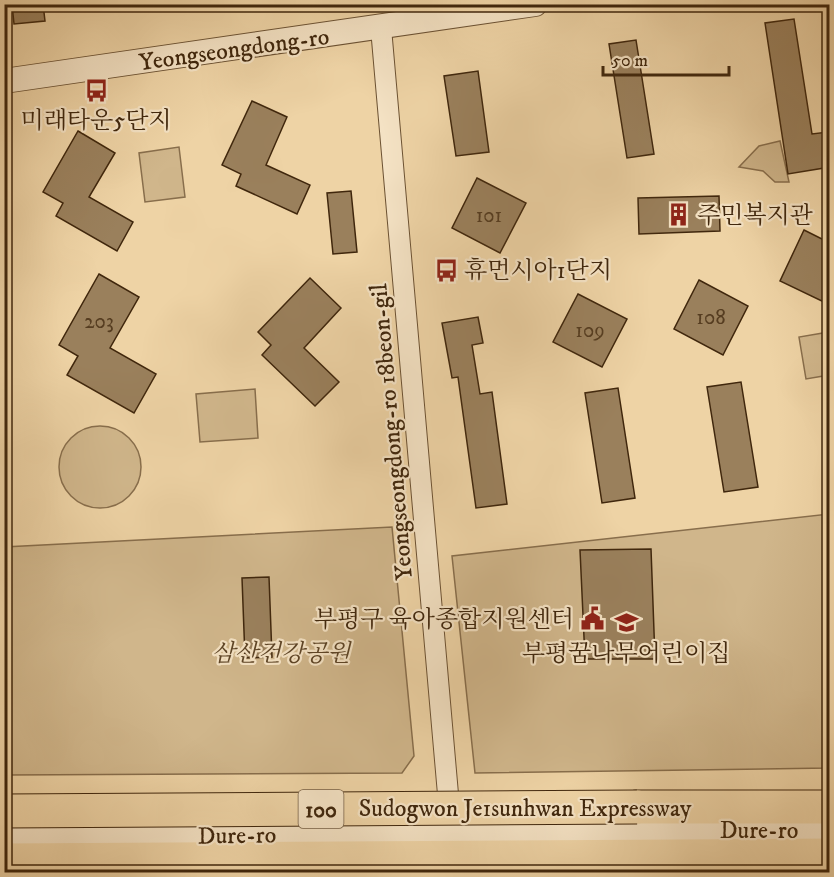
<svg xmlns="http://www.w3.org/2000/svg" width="834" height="877" font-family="'IM FELL DW Pica','Noto Serif KR',serif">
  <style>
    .green { fill: #d0b68b; stroke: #886e4c; stroke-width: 1.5 }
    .building { fill: #9a805c; stroke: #40270d; stroke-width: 1.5 }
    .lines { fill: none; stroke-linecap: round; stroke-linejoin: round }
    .minor-casing { stroke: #6c5233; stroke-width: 22 }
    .tertiary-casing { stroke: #6c5233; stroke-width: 26 }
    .motorway-casing { stroke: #40270d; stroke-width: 35 }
    .minor { stroke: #f4e2c4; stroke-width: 20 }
    .tertiary { stroke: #f4e2c4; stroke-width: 24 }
    .motorway { stroke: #eed3a5; stroke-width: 33 }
    .motorway-bridge-casing { stroke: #40270d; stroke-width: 35; stroke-linecap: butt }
    .motorway-bridge { stroke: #eed3a5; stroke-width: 33 }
    .labels { text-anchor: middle; stroke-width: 4.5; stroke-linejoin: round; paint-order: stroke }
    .number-label { font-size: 21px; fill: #563d21 }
    .shield { fill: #f4e2c4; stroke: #765f44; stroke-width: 1.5 }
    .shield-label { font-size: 22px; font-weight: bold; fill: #40270d }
    .street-label { font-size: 24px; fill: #40270d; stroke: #f4e2c4 }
    .poi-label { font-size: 24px; fill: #40270d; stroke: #f4e2c4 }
    .park-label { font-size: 24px; font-style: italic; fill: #5d4426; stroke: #f4e2c4 }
  </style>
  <rect width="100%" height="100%" fill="#eed3a5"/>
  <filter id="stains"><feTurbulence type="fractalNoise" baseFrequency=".00333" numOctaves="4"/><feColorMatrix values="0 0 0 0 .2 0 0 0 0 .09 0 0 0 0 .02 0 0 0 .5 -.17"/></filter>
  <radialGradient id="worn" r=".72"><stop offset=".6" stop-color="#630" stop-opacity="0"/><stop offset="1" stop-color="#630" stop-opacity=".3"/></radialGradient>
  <!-- green -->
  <g class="green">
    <path d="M780 141 789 182H775L763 171 739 167 759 146Z"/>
    <path d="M179 147 185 197 145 202 139 153Z"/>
    <path d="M829 332V375L806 379 799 337Z"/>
    <path d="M255 389 258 438 200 442 196 394Z"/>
    <circle cx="100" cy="467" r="41"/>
    <path d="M829 514V768L475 773 452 556Z"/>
    <path d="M392 527 414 756 402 773 6 775 4 547Z"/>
  </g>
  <!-- building -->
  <g class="building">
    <path d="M12 4H43L45 21 14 24Z"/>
    <path d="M794 19 812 134 828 132 830 167 788 174 765 23Z"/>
    <path d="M636 40 654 154 627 158 609 44Z"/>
    <path d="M478 71 489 152 456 156 444 76Z"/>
    <path d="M252 101 287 117 266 165 310 185 297 214 236 186 241 174 222 165Z"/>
    <path d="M78 131 115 153 89 197 133 222 117 251 56 216 63 203 43 192Z"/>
    <path d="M477 178 526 203 500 253 452 228Z"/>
    <path d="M351 191 357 252 333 254 327 193Z"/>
    <path d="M719 196 720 231 639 234 638 198Z"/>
    <path d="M804 230 830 243V296L826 303 780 281Z"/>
    <path d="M99 274 139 297 110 348 156 374 134 413 67 375 78 356 59 345Z"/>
    <path d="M310 278 341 308 304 348 339 382 315 406 262 355 271 345 258 332Z"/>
    <path d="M699 280 748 306 723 355 674 329Z"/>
    <path d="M578 294 627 319 602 367 553 342Z"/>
    <path d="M478 317 483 343 472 345 480 394 492 392 507 504 476 508 458 377 452 378 442 323Z"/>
    <path d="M741 382 758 487 724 492 707 387Z"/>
    <path d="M618 388 635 498 602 503 585 393Z"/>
    <path d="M651 549 655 659H585L580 550Z"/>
    <path d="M269 577 272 657 245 658 242 578Z"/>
  </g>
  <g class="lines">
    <defs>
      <path id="minor" d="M381 28 450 817"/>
      <g id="tertiary">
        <path d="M4 81 535 4"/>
        <path d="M4 839 451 831 830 829"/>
      </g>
      <g id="motorway">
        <path d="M637 807H830"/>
        <path d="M4 860 830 855"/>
      </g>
    </defs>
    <!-- minor casing -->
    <use href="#minor" class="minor-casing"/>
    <!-- tertiary casing -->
    <use href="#tertiary" class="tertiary-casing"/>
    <!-- motorway casing -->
    <use href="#motorway" class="motorway-casing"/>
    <!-- minor -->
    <use href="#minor" class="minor"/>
    <!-- tertiary -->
    <use href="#tertiary" class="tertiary"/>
    <!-- motorway -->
    <use href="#motorway" class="motorway"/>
    <defs>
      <path id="motorway-bridge" d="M4 811 637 807"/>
    </defs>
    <!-- motorway-bridge casing -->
    <use href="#motorway-bridge" class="motorway-bridge-casing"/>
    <!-- motorway-bridge -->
    <use href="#motorway-bridge" class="motorway-bridge"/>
  </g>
  <!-- icons -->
  <defs>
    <symbol id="bus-bare" viewBox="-9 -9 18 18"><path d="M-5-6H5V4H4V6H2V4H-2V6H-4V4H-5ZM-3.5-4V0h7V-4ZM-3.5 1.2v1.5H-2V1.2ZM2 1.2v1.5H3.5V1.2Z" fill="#8f2418" stroke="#f4e2c4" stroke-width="2.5" paint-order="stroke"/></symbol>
    <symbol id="building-bare" viewBox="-9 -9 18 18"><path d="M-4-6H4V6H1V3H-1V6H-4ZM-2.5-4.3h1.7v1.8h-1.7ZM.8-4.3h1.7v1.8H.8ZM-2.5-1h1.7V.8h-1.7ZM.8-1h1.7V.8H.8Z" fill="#8f2418" stroke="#f4e2c4" stroke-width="2.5" paint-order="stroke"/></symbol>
    <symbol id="civic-bare" viewBox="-9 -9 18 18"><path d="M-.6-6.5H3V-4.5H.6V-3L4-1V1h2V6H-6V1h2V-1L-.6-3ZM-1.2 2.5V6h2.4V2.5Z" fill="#8f2418" stroke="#f4e2c4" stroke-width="2.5" paint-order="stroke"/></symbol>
    <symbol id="school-bare" viewBox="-9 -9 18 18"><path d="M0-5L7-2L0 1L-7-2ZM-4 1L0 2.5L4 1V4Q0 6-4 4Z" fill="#8f2418" stroke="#f4e2c4" stroke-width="2.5" paint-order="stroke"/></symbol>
  </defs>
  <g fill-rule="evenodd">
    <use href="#bus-bare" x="80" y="74" width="33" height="33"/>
    <use href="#building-bare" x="662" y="198" width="33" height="33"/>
    <use href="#bus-bare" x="430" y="254" width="33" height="33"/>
    <use href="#civic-bare" x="576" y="602" width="33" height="33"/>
    <use href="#school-bare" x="610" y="606" width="33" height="33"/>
  </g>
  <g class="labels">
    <!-- number labels -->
    <g class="number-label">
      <text x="489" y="222">101</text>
      <text x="711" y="324">108</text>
      <text x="99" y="328">203</text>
      <text x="590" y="337">109</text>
    </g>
    <!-- shield labels -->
    <rect class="shield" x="298.5" y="790" width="45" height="38" rx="4.5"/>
    <g class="shield-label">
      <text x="321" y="817">100</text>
    </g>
    <!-- street labels -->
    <g class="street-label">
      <text transform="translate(234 49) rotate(-8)" y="8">Yeongseongdong-ro</text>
      <text transform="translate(391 432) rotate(-95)" y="8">Yeongseongdong-ro 18beon-gil</text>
      <text x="525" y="816">Sudogwon Je1sunhwan Expressway</text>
      <text x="759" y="838">Dure-ro</text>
      <text transform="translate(237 835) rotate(-1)" y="8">Dure-ro</text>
    </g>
    <!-- poi labels -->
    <g class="poi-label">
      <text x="96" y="128">미래타운5단지</text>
      <text x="697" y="223" text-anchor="start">주민복지관</text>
      <text x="464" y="278" text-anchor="start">휴먼시아1단지</text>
      <text x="574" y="627" text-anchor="end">부평구 육아종합지원센터</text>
      <text x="626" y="661">부평꿈나무어린이집</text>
    </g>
    <!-- park labels -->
    <g class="park-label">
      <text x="281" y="661">삼산건강공원</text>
    </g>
  </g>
  <!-- margin -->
  <rect width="834" height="877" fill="none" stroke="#eed3a5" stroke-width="24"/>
  <rect x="6" y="6" width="822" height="865" fill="none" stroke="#40270d" stroke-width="3"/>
  <rect x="12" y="12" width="810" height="853" fill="none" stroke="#40270d" stroke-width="1.5"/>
  <!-- scale -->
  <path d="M603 66v9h126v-9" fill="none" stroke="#40270d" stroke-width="3"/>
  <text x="612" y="66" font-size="18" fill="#40270d" stroke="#f4e2c4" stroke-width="4.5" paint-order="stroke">50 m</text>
  <rect width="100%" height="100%" filter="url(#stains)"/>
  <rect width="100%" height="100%" fill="url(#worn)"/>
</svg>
